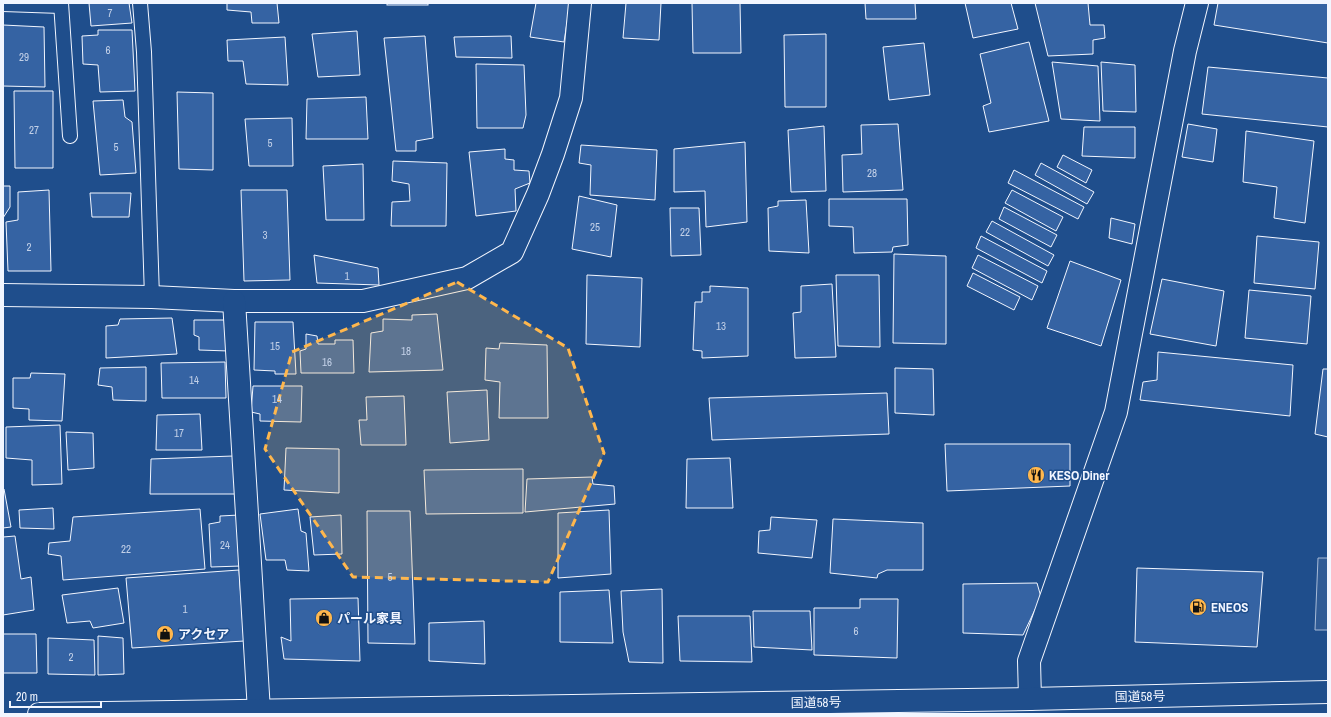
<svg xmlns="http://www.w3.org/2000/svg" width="1331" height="717" font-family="'Archivo Narrow','Noto Sans JP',sans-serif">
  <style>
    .parking { fill: #305b95; stroke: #a8bbd7 }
    .building { fill: #3563a3; stroke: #f2f6ff }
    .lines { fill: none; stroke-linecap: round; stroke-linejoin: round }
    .lane-casing { stroke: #f2f6ff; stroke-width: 16 }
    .street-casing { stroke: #f2f6ff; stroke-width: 24 }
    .highway-casing { stroke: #f2f6ff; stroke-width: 24 }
    .lane { stroke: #1f4e8c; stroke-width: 14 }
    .street { stroke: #1f4e8c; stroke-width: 22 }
    .highway { stroke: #1f4e8c; stroke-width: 22 }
    .marked { fill: #ffb74d; fill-opacity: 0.2; stroke: #ffb74d; stroke-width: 3; stroke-dasharray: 8 5; stroke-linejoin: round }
    .labels { text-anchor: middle; stroke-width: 3; stroke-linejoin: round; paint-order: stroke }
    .number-label { font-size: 11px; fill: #c3d1e8 }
    .poi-label { font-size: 13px; font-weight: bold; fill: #f2f6ff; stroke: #1f4e8c; text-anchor: start }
    .street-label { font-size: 13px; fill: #f2f6ff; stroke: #1f4e8c }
  </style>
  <rect width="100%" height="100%" fill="#1f4e8c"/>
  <!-- parking -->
  <path class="parking" d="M1318 558H1328V630H1315Z"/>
  <!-- building -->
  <g class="building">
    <path d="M89 3H129L132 23 91 26Z"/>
    <path d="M227 3H277L279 23H252L251 12 227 10Z"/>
    <rect x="387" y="3" width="41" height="2"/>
    <path d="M536 3H570L564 42 530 37Z"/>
    <path d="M626 3H661L659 40 623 38Z"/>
    <path d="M692 3H740L741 53H693Z"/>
    <path d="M865 3H915L916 19H866Z"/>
    <path d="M965 3H1011L1018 29 973 38Z"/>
    <path d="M1035 3H1088L1090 25H1104L1105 38 1093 40V54L1048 56Z"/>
    <path d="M1218 3H1328V43L1214 25Z"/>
    <path d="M3 25 44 27 45 87 3 86Z"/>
    <path d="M98 30H132L135 91 100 92 98 65 83 64 82 36 98 35Z"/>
    <path d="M357 31 360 75 318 77 312 34Z"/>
    <path d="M826 34V107H785L784 35Z"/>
    <path d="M425 36 433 138 416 141V151H396L384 38Z"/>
    <path d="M511 36 512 58 456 57 454 37Z"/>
    <path d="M285 37 288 85 246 84 243 61H228L227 40Z"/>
    <path d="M1029 42 1049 121 989 132 983 106 991 103 980 54Z"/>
    <path d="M924 43 930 95 889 100 883 47Z"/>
    <path d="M1052 62 1098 66 1100 121 1061 119Z"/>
    <path d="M1101 62 1135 65 1136 112 1103 111Z"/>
    <path d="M476 64 524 65 526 115 523 128H477Z"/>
    <path d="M1208 67 1328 78V127L1202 114Z"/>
    <path d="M14 91H53V168H15Z"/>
    <path d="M177 92 213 93V170L179 169Z"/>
    <path d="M366 97 368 139H306L307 99Z"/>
    <path d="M123 100 125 117 132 122 136 173 100 175 93 101Z"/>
    <path d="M292 118 293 166H249L245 119Z"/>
    <path d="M898 124 903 190 843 192 842 155 862 154 861 125Z"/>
    <path d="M1188 124 1217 129 1213 162 1182 157Z"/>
    <path d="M824 126 826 191 791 192 788 130Z"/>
    <path d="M1084 127H1135V158L1082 156Z"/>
    <path d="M1246 131 1314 141 1305 223 1274 218 1277 187 1243 182Z"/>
    <path d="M745 142 747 222 706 227 705 191 674 192V149Z"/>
    <path d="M581 145 657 150 655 200 590 195 591 165 579 163Z"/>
    <path d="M505 149V159L514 160V170L529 171 530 183 515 189 516 211 476 216 469 152Z"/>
    <path d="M1063 155 1092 170 1086 183 1057 167Z"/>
    <path d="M393 161 447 163 446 226H391L392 202 410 201 409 184 392 181Z"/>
    <path d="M1041 163 1094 192 1087 204 1035 175Z"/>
    <path d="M363 164 364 220H326L323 166Z"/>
    <path d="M1014 170 1084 207 1078 219 1008 183Z"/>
    <path d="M3 186H10V207L3 218Z"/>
    <path d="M49 190 51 271H8L6 222 18 220V192Z"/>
    <path d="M241 190H287L290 280 244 281Z"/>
    <path d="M1012 190 1063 217 1056 231 1005 203Z"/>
    <path d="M90 193H131L129 217H92Z"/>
    <path d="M579 196 617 205 611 257 572 249Z"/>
    <path d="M829 199H907L908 245 893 247 892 252 854 253 853 227 829 226Z"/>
    <path d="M806 200 809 253 769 251 768 208 778 206V201Z"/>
    <path d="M1004 207 1057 235 1051 247 999 219Z"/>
    <path d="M670 208H699L701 255 671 256Z"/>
    <path d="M1111 218 1135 224 1132 244 1109 238Z"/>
    <path d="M992 221 1054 255 1048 266 986 232Z"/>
    <path d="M981 236 1047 271 1042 283 976 248Z"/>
    <path d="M1257 236 1319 242 1315 289 1254 283Z"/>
    <path d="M894 254 946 256V344L893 343Z"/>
    <path d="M314 255 378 268 379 285 317 283Z"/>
    <path d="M978 255 1038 286 1032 300 972 268Z"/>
    <path d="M1070 261 1121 280 1101 346 1047 328Z"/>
    <path d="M973 273 1020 297 1014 310 967 286Z"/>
    <path d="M587 275 642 278 640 347 586 344Z"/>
    <path d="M836 275H879L880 347 838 346Z"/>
    <path d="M1162 279 1224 291 1216 346 1150 334Z"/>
    <path d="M832 284 836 357 795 358 793 313 801 312V286Z"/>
    <path d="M710 286 748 288V356L702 358V351L693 350 695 302H702V292H710Z"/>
    <path d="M1249 290 1311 296 1307 344 1245 338Z"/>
    <path d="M437 314 443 370 369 372 371 333 383 331V319L412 320V315Z"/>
    <path d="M172 318 177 354 106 358V326L118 325 120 319Z"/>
    <path d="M194 320H229V351L199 350V337L194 335Z"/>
    <path d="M255 322H293L296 374H275V371L254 370Z"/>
    <path d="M306 334 317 336 318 344H335V340H353L354 373H301L300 351 306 349Z"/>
    <path d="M500 343 547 345 548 418H499L500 382 485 380 486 348 499 349Z"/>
    <path d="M1158 352 1293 365 1290 416 1140 400 1143 382 1157 380Z"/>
    <path d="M225 362 226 398H162L161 363Z"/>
    <path d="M146 367V401L113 400 112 387 98 385 100 368Z"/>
    <path d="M895 368 933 369 934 415 895 413Z"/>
    <path d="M1323 369H1328V437L1315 434Z"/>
    <path d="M31 373 65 374 62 421 29 420V409L13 408V378H30Z"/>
    <path d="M253 386H302L301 422 260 421V414L251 412Z"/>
    <path d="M487 390 489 440 450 443 447 392Z"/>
    <path d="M887 393 889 434 712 440 709 398Z"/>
    <path d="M404 396 406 445H361L359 420H367L366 397Z"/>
    <path d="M200 414 202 450H156L157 415Z"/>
    <path d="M60 425 62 484 32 485V460L6 458V427Z"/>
    <path d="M66 432 93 433 94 468 68 470Z"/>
    <path d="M945 444H1070V486L947 491Z"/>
    <path d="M286 448 339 449V493L284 490Z"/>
    <path d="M233 456 235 494H150L151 459Z"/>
    <path d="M730 458 733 508H686L687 459Z"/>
    <path d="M523 469V513L426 514 424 470Z"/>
    <path d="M592 477 593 484 614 486 615 504 525 512 527 479Z"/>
    <path d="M3 489H4L11 527 3 528Z"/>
    <path d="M53 508 54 529 20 528 19 510Z"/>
    <path d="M200 509 205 569 63 580 61 556 48 554 49 543 70 541 73 517Z"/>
    <path d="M298 509 301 531 306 533 309 571 287 570 285 560H266L260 514Z"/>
    <path d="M609 510 611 574 558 578V513Z"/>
    <path d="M367 511H410L415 644 368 643Z"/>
    <path d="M239 515 241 566 211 567 209 524 220 522V516Z"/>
    <path d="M341 515 342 554 314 555 310 517Z"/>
    <path d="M771 517 817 520 812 558 758 553 759 531 770 530Z"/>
    <path d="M833 519 923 523V570H887L878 574 877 578 830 573Z"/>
    <path d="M15 536 21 579 31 577 34 610 3 615V537Z"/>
    <path d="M1137 568 1263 572 1257 647 1135 642Z"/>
    <path d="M239 570 244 641 132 648 126 578Z"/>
    <path d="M1037 583 1041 597 1023 635 963 633V584Z"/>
    <path d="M118 588 124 623 93 628 90 621 67 623 62 595Z"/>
    <path d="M662 589 663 663 629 662 623 632 621 591Z"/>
    <path d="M609 590 613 643 560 642V592Z"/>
    <path d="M358 598 360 661 284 659 281 637 291 641 290 599Z"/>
    <path d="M860 599H898L897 658 814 655V608H860Z"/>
    <path d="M753 611H810L812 650 754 647Z"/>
    <path d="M678 616H750L752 662 680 661Z"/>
    <path d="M484 621 485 664 429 661V623Z"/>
    <path d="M3 634H36L37 673H3Z"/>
    <path d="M98 636 123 638 124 674 98 675Z"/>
    <path d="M48 638 94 640 95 675 48 674Z"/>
  </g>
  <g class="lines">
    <defs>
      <g id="lane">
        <path d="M61 3 70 136"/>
        <path d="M140 3 144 52 152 297"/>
        <path d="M3 4 61 6"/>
      </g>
      <g id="street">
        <path d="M3 295 152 297 234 301H363L467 278 512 252 538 194 553 154 571 98 580 3"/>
        <path d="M234 301 259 711"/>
        <path d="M1030 699 1029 661 1116 412 1185 51 1197 3"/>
      </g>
      <path id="highway" d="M39 714 1030 699 1328 692"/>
    </defs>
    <!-- lane casing -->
    <use href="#lane" class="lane-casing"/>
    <!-- street casing -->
    <use href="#street" class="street-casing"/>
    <!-- highway casing -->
    <use href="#highway" class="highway-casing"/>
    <!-- lane -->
    <use href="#lane" class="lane"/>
    <!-- street -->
    <use href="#street" class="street"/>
    <!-- highway -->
    <use href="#highway" class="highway"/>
  </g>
  <!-- marked area -->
  <path class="marked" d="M457 282 568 348 604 453 548 582 353 577 265 449 292 352Z"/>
  <!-- icons -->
  <defs>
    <symbol id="restaurant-disc" viewBox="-11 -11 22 22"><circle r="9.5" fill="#ffb74d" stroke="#1f4e8c"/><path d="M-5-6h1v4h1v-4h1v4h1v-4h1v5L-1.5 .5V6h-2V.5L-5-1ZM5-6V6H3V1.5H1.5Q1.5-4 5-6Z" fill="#111"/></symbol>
    <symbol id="fuel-disc" viewBox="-11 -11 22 22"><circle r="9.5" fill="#ffb74d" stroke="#1f4e8c"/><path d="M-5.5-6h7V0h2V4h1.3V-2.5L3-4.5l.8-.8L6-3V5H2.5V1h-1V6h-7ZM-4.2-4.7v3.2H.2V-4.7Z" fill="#111"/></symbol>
    <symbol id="shop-disc" viewBox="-11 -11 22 22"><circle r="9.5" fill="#ffb74d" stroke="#1f4e8c"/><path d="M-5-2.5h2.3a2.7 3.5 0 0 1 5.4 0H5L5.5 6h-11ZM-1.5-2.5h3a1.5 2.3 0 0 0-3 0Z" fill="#111"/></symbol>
  </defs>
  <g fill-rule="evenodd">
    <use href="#restaurant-disc" x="1026" y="465" width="20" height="20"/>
    <use href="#fuel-disc" x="1188" y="597" width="20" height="20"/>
    <use href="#shop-disc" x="314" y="608" width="20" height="20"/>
    <use href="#shop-disc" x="155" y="624" width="20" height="20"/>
  </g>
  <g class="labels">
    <!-- number labels -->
    <g class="number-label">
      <text x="110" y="17">7</text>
      <text x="108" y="54">6</text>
      <text x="24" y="61">29</text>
      <text x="34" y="134">27</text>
      <text x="270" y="147">5</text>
      <text x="116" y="151">5</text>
      <text x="872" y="177">28</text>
      <text x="595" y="231">25</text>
      <text x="685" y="236">22</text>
      <text x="265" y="239">3</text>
      <text x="29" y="251">2</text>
      <text x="347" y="280">1</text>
      <text x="721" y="330">13</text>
      <text x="275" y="350">15</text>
      <text x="406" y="355">18</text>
      <text x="327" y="366">16</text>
      <text x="194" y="384">14</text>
      <text x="277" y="403">14</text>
      <text x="179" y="437">17</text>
      <text x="225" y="549">24</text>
      <text x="126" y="553">22</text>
      <text x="390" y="581">5</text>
      <text x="185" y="613">1</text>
      <text x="856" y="635">6</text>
      <text x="71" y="661">2</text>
    </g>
    <!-- poi labels -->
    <g class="poi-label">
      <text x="1049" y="480">KESO Diner</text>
      <text x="1211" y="612">ENEOS</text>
      <text x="337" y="623">パール家具</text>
      <text x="178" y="639">アクセア</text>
    </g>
    <!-- street labels -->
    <g class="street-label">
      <text transform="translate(1140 696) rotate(-1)" y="5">国道58号</text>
      <text transform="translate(816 702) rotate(-1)" y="5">国道58号</text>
    </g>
  </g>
  <!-- border -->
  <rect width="1331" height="717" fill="none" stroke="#f2f6ff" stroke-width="8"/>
  <!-- scale -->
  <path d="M10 701v6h91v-6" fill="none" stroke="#f2f6ff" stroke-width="2"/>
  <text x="16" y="701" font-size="12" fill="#f2f6ff" stroke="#1f4e8c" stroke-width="3" paint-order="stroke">20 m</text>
</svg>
